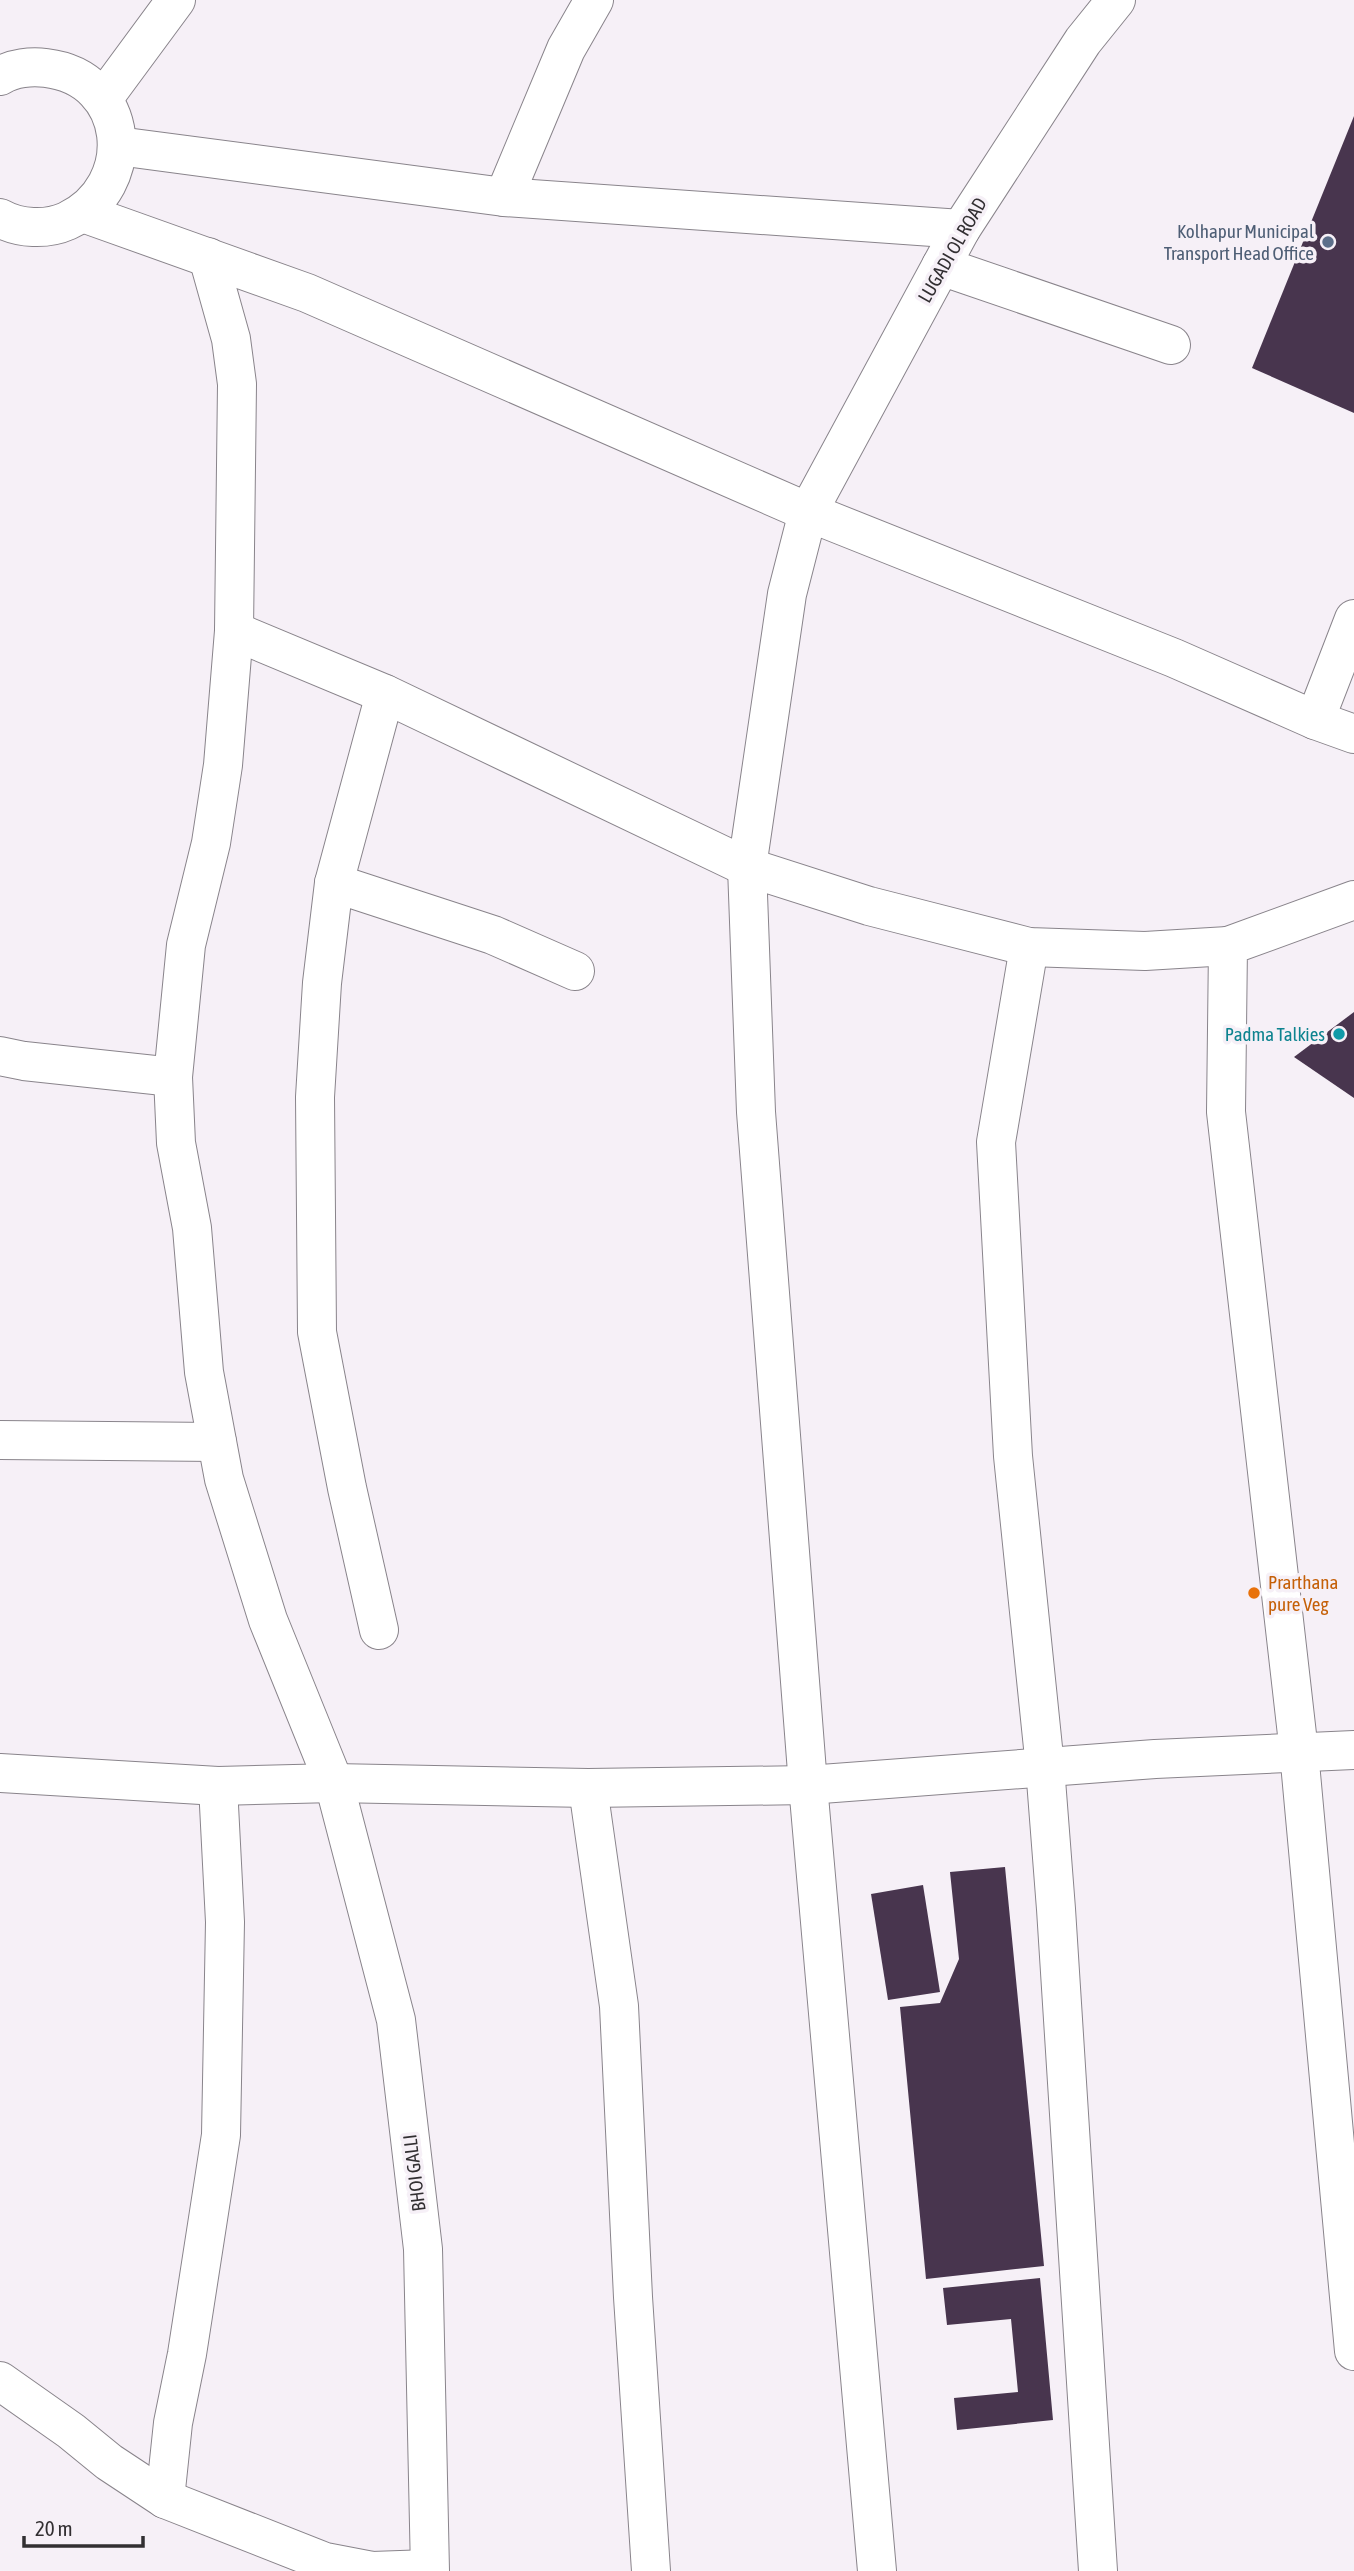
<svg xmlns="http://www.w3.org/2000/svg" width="1354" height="2571" font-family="'Asap Condensed',sans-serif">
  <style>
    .building { fill: #48354e }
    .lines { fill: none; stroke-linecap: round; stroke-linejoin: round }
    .minor-casing { stroke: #89848b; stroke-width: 40 }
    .major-casing { stroke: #89848b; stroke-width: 40 }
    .minor { stroke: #fff; stroke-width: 38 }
    .major { stroke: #fff; stroke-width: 38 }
    .service-dot { fill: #5c6f8a; stroke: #f6f0f7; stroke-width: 2.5 }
    .culture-dot { fill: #0f9aa8; stroke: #f6f0f7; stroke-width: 2.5 }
    .food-dot { fill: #e8710a; stroke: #f6f0f7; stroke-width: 2.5 }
    .labels { text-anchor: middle; stroke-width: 7; stroke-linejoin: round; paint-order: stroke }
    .service-label { font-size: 19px; fill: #4e5e75; stroke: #f6f0f7; text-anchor: end }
    .street-label { font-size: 19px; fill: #322f32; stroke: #f6f0f7 }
    .culture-label { font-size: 19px; fill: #0d838f; stroke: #f6f0f7; text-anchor: end }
    .food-label { font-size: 19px; fill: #c56008; stroke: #f6f0f7; text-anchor: start }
  </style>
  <rect width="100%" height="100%" fill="#f6f0f7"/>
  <!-- building -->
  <g class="building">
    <path d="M1354 116V413L1252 368Z"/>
    <path d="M1354 1012V1098L1294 1057Z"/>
    <path d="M1005 1867 1044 2266 926 2279 900 2007 940 2003 959 1959 950 1872Z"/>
    <path d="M923 1885 940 1992 888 2000 871 1894Z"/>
    <path d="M1040 2278 1053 2420 957 2430 954 2398 1018 2392 1011 2319 947 2325 943 2288Z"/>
  </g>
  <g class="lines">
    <defs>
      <g id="minor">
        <path d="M118 146 504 197 961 229"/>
        <path d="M504 197 566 49 594 0"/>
        <path d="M208 257 231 339 237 384 234 631 223 765 211 843 186 945 173 1077 176 1143 192 1228 204 1372 224 1479 268 1620 334 1783 396 2020 423 2249 430 2571"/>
        <path d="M941 266 1171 345"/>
        <path d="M808 512 787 594 747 867 756 1112 808 1785 877 2571"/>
        <path d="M234 631 385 694 747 867 869 906 1029 947 1145 951 1228 946"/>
        <path d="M1315 720 1354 619"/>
        <path d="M334 883 493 935 575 971"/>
        <path d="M1354 900 1228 946 1226 1112 1299 1752 1354 2351"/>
        <path d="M1029 947 996 1142 1013 1456 1045 1767 1056 1909 1098 2571"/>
        <path d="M0 1056 24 1061 173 1077"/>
        <path d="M0 1440 217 1442"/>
        <path d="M379 1630 347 1488 317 1332 315 1097 322 983 334 883 385 694"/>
        <path d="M0 1773 218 1786 334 1783 588 1788 808 1785 1155 1759 1354 1750"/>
        <path d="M588 1788 619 2006 633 2297 651 2571"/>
        <path d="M0 2381 71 2431 109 2462 165 2499 325 2562 372 2571 429 2569"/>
        <path d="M165 2499 173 2423 187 2354 221 2135 225 1922 218 1786"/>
      </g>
      <g id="major">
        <path d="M0 76C13 68 31 66 46 68 131 78 141 186 67 221 47 230 19 229 0 218"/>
        <path d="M103 99 176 0"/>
        <path d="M83 213 307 293 808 512 1174 658 1315 720 1354 734"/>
        <path d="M808 512 961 229 1083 41 1116 0"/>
      </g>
    </defs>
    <!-- minor casing -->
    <use href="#minor" class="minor-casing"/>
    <!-- major casing -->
    <use href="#major" class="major-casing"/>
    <!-- minor -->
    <use href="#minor" class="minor"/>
    <!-- major -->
    <use href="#major" class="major"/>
  </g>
  <!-- markers -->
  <circle class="service-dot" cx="1328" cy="242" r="7"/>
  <circle class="culture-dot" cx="1339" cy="1034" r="7"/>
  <circle class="food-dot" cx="1254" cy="1593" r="7"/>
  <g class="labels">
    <!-- service labels -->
    <g class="service-label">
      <text x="1314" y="238">Kolhapur Municipal<tspan x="1314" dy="22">Transport Head Office</tspan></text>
    </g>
    <!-- street labels -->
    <g class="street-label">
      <text transform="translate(952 250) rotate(-60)" y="7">LUGADI OL ROAD</text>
      <text transform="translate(414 2173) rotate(-97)" y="7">BHOI GALLI</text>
    </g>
    <!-- culture labels -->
    <g class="culture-label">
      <text x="1325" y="1041">Padma Talkies</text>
    </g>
    <!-- food labels -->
    <g class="food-label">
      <text x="1268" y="1589">Prarthana<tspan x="1268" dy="22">pure Veg</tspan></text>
    </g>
  </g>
  <!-- scale -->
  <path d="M24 2536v10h119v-10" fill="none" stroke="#322f32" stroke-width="3.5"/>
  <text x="35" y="2536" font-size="21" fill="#322f32" stroke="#f6f0f7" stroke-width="5" paint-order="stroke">20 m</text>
</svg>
